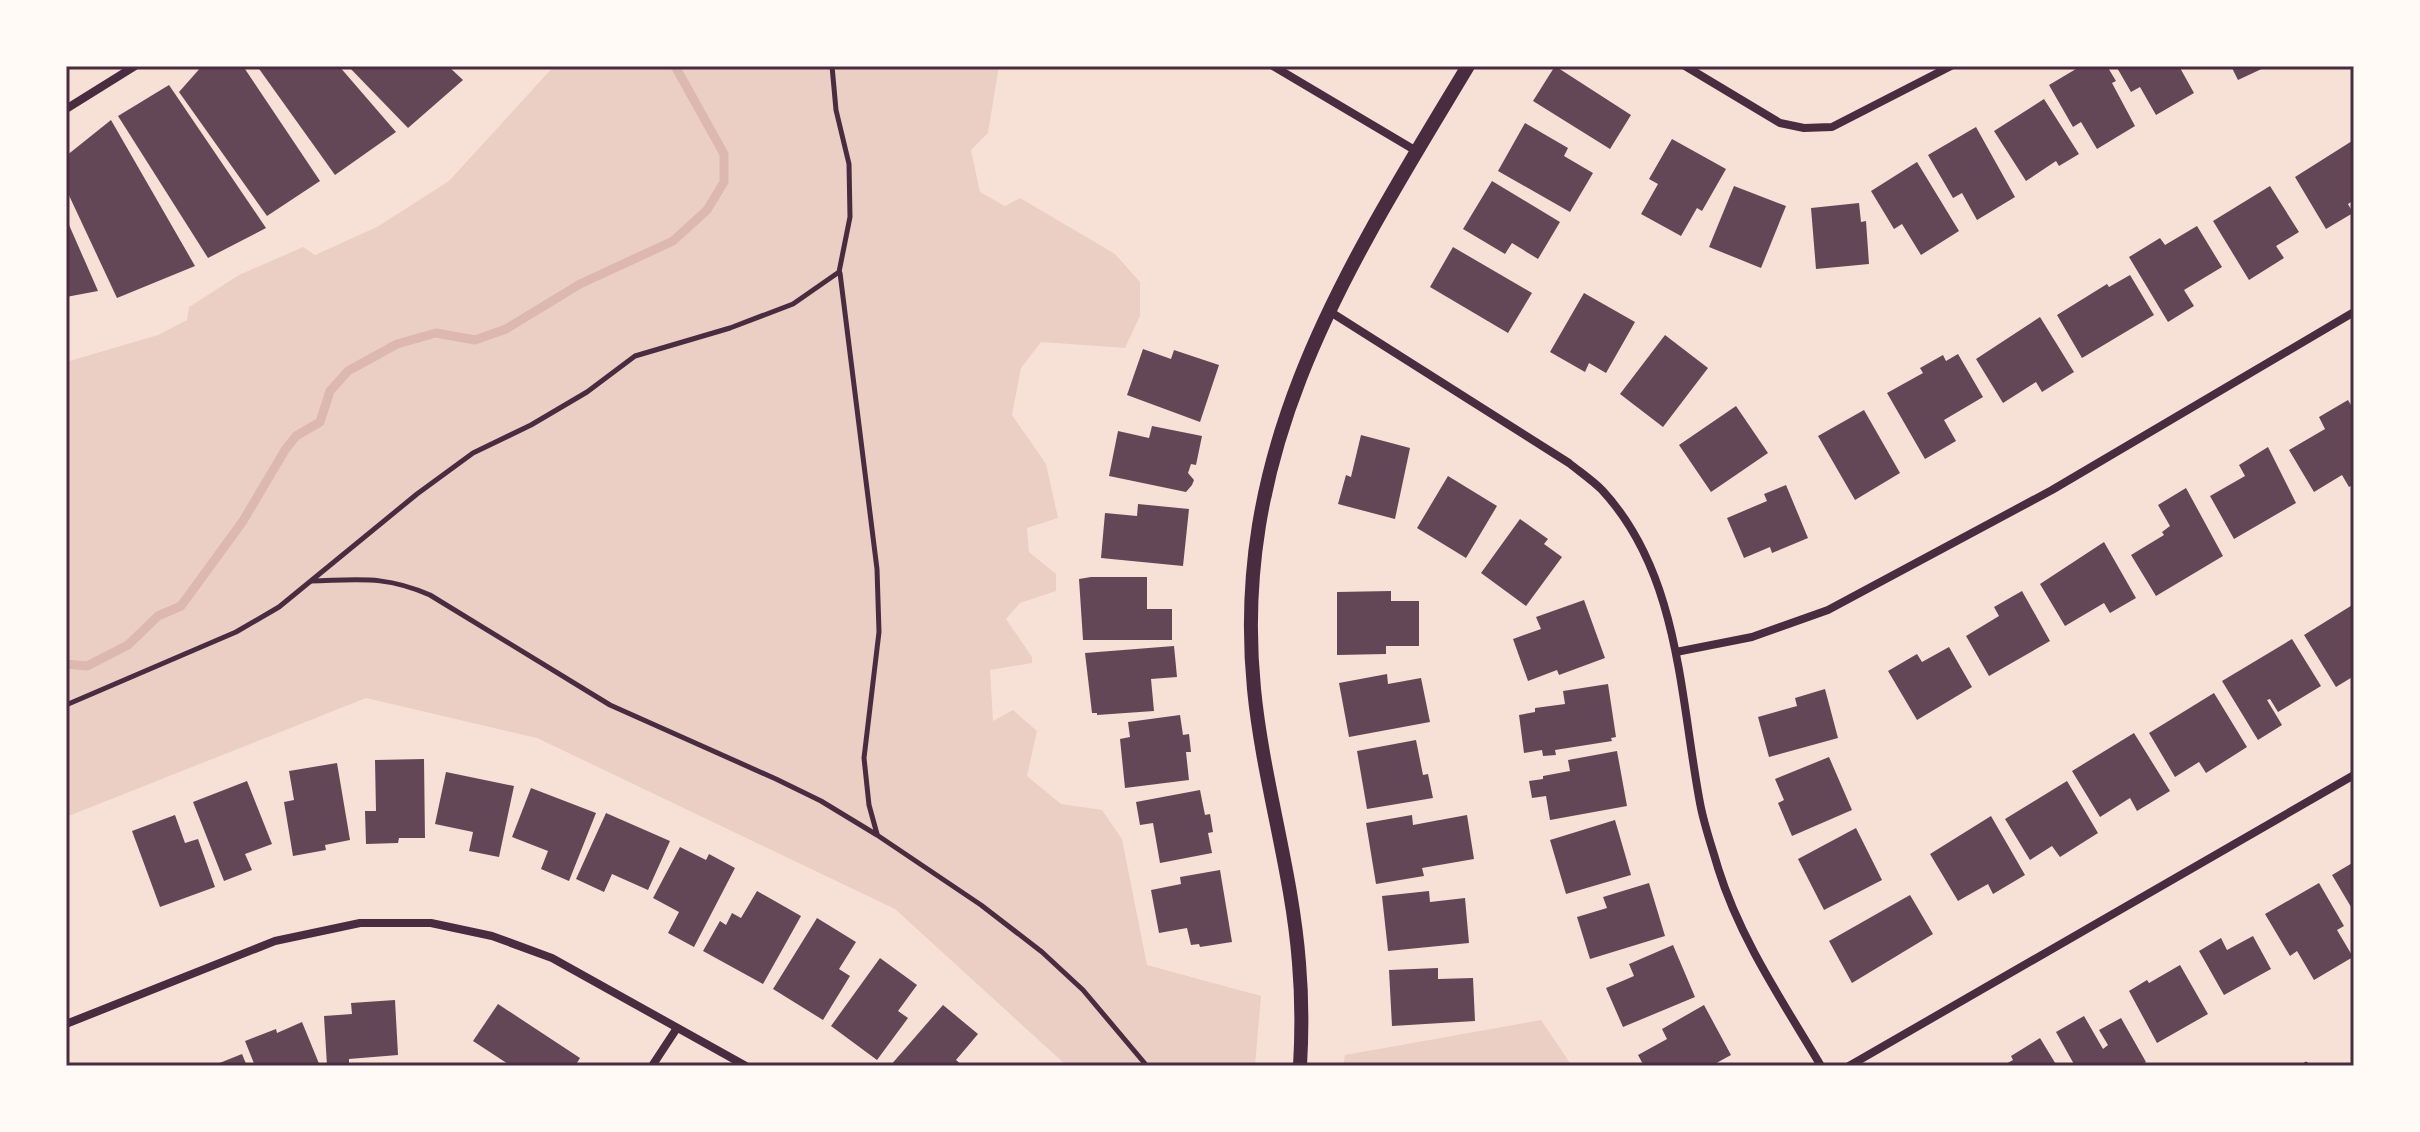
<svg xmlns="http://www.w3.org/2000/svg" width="2420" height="1132" font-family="'Golos Text',sans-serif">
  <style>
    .green { fill: #ebcfc5 }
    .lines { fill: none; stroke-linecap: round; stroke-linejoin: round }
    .stream { stroke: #dcb8b0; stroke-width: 9 }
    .building { fill: #644757 }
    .path { stroke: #4a2c40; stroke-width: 5 }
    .service { stroke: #4a2c40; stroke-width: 6 }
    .minor { stroke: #4a2c40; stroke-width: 8 }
    .tertiary { stroke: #4a2c40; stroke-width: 14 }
    .neatline { fill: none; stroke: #4a2c40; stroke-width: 3 }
  </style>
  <rect width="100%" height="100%" fill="#f7e1d7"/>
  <!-- green -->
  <g class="green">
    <path d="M554 66H999L988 133 971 150 980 192 1005 206 1020 198 1115 254 1140 282V316L1125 348 1041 342 1021 368 1012 415 1046 464 1058 518 1027 528 1029 552 1056 574V591L1020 603 1006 619 1032 657V663L990 670 993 721 1013 710 1037 731 1027 776 1061 804 1102 810 1122 839 1147 965 1261 996 1255 1066H1067L895 909 537 738 366 698 66 817V362L158 335 187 320 189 307 239 275 303 247 315 255 377 227 449 181Z"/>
    <path d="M1541 1020 1572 1066H1343L1345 1055Z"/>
  </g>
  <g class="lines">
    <!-- stream -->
    <path class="stream" d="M66 664 87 666 128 645 158 616 181 606 243 521 285 450 296 436 320 422 330 391 348 371 397 344 436 333 475 340 506 329 580 284 673 241 707 210 724 182V154L675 66"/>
  </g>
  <!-- building -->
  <g class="building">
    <path d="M202 66H243L320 181 267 216 179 92Z"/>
    <path d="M257 66H339L396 132 335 175Z"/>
    <path d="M348 66H448L463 80 408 128Z"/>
    <path d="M1555 66 1631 115 1610 149 1533 101Z"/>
    <path d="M2081 66H2107L2116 81 2112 83 2135 126 2097 149 2081 122 2073 127 2049 85Z"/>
    <path d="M2116 66H2179L2194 93 2156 115 2140 87 2131 92Z"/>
    <path d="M2231 66H2268L2238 80Z"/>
    <path d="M169 85 266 228 208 258 118 116Z"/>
    <path d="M2044 99 2079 154 2059 166 2056 161 2026 181 1994 131Z"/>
    <path d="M111 120 195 266 117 298 66 189V156Z"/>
    <path d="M1525 123 1568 148 1564 156 1593 173 1570 212 1498 171Z"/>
    <path d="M1976 127 2015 197 1977 220 1962 193 1953 198 1928 155Z"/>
    <path d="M1672 139 1726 169 1702 211 1697 208 1681 236 1641 214 1658 184 1649 179Z"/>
    <path d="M2352 141 2354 200 2348 204 2353 213 2326 229 2295 177Z"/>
    <path d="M1917 162 1959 231 1921 255 1902 224 1894 229 1871 191Z"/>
    <path d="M1492 181 1560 222 1538 259 1512 243 1505 254 1463 229Z"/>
    <path d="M1734 186 1786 206 1761 268 1709 247Z"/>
    <path d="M2270 186 2299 232 2276 246 2284 258 2249 280 2213 221Z"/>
    <path d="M1859 203 1861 222 1866 221 1869 264 1816 269 1811 208Z"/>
    <path d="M66 218 98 291 66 297Z"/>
    <path d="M2197 226 2222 267 2184 290 2194 306 2168 322 2129 257 2160 238 2165 245Z"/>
    <path d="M1453 247 1532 293 1508 333 1430 287Z"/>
    <path d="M2130 275 2154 315 2082 358 2057 315 2107 284 2109 287Z"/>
    <path d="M1584 293 1635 322 1606 373 1589 363 1585 372 1550 352Z"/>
    <path d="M2040 317 2074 372 2042 392 2036 382 2003 403 1976 359Z"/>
    <path d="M1665 335 1708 368 1663 427 1620 394Z"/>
    <path d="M1143 349 1171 359 1174 350 1219 365 1200 422 1127 395Z"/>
    <path d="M1958 354 1983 397 1944 420 1956 441 1925 459 1887 393 1923 373 1920 368 1943 355 1946 361Z"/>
    <path d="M2348 400 2354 410V484L2349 487 2342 475 2314 492 2289 450 2325 429 2319 417Z"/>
    <path d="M1736 406 1768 453 1711 492 1679 445Z"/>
    <path d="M1864 410 1900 473 1855 500 1818 436Z"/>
    <path d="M1152 426 1202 436 1196 465 1191 464 1188 473 1194 480 1192 485 1186 492 1109 476 1118 431 1149 438Z"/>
    <path d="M1361 435 1410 448 1395 519 1338 504 1346 475 1351 477Z"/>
    <path d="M2268 447 2296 503 2234 539 2210 496 2245 476 2239 465Z"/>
    <path d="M1448 476 1497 506 1466 558 1417 528Z"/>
    <path d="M1786 485 1808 538 1772 553 1770 547 1744 558 1727 518 1767 501 1764 494Z"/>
    <path d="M2186 488 2223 556 2156 596 2131 555 2164 535 2162 532 2170 526 2158 505Z"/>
    <path d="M1138 504 1189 509 1183 566 1101 558 1105 513 1137 516Z"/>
    <path d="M1520 519 1548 539 1544 544 1562 557 1526 606 1481 573Z"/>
    <path d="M2104 542 2136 598 2110 613 2104 603 2065 626 2040 584Z"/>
    <path d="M1091 577H1147V609H1172V640H1083L1079 579Z"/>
    <path d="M1391 591V601H1419V646H1386V654L1337 655V592Z"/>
    <path d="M2022 591 2050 641 1989 676 1966 636 1999 616 1994 607Z"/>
    <path d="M1584 600 1605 658 1559 675 1557 670 1528 681 1513 639 1541 629 1536 617Z"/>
    <path d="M2354 604V676L2336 687 2304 635Z"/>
    <path d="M2292 639 2321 686 2278 712 2270 699 2267 700 2282 725 2258 740 2222 681Z"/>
    <path d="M1174 646 1177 677 1151 679 1154 711 1097 715V713H1092L1085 653Z"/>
    <path d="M1949 647 1972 687 1917 720 1888 671 1917 654 1922 662Z"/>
    <path d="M1387 674 1388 684 1421 678 1430 722 1349 737 1339 683Z"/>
    <path d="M1608 684 1616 737 1611 738 1612 741 1555 750 1556 755 1543 756 1542 750 1524 753 1519 715 1535 712V708L1565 704 1563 691Z"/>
    <path d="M1825 689 1838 738 1769 757 1758 717 1797 706 1795 698Z"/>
    <path d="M2214 693 2247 747 2206 773 2199 762 2175 777 2149 733Z"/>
    <path d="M1180 715 1183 735 1189 734 1191 752H1186L1189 780 1125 788 1120 739 1130 737 1128 722Z"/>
    <path d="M2134 733 2170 791 2137 811 2130 798 2100 817 2072 771Z"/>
    <path d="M1416 740 1423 775 1428 774 1433 798 1367 809 1357 751Z"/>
    <path d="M1617 751 1627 806 1550 820 1546 796 1532 798 1529 781 1543 779V776L1570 771 1568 760Z"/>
    <path d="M1829 757 1852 810 1792 836 1778 803 1784 800 1775 779Z"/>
    <path d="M424 759 425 838H399L398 843 366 844 365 811H376L375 760Z"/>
    <path d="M337 763 350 840 325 845 326 850 293 856 284 802 294 800 289 771Z"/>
    <path d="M446 772 514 786 499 857 469 851 473 832 435 824Z"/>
    <path d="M247 781 272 844 245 854 252 870 224 881 193 802Z"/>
    <path d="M2067 781 2098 833 2060 857 2052 846 2030 860 2005 819Z"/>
    <path d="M531 788 596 813 569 881 541 869 548 851 512 837Z"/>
    <path d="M1200 790 1205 815 1210 814 1213 832 1208 833 1212 853 1160 863 1153 823 1140 825 1136 802Z"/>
    <path d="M606 813 670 841 648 890 612 874 604 892 576 879Z"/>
    <path d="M175 815 185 843 198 839 215 887 160 907 132 831Z"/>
    <path d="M1412 815 1413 825 1467 815 1474 859 1422 868 1424 876 1376 884 1366 823Z"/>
    <path d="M1991 816 2025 875 1993 894 1988 884 1958 901 1930 854Z"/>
    <path d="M1615 820 1631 875 1566 894 1550 840Z"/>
    <path d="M1856 828 1882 880 1824 910 1798 859Z"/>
    <path d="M680 847 706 860 709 854 735 868 694 947 668 933 679 912 653 898Z"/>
    <path d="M2354 862V912L2332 875Z"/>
    <path d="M1220 870 1232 942 1200 947 1199 944 1191 945 1187 928 1159 933 1151 890 1181 884 1180 877Z"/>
    <path d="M1649 883 1665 936 1590 959 1577 917 1607 908 1603 897Z"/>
    <path d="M2319 883 2344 926 2337 930 2353 957 2314 980 2297 951 2290 956 2265 914Z"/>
    <path d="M757 891 801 916 763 984 703 951 720 921 726 925 732 913 741 918Z"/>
    <path d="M1429 891 1430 902 1465 898 1469 943 1388 951 1382 896Z"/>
    <path d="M1910 895 1933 934 1852 983 1829 941Z"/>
    <path d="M817 918 856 942 839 969 850 976 823 1020 773 989Z"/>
    <path d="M2253 936 2271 969 2224 995 2199 951 2221 938 2227 950Z"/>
    <path d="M1673 945 1695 997 1623 1027 1606 988 1634 976 1629 964Z"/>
    <path d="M880 958 917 985 898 1011 908 1018 877 1060 831 1026Z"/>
    <path d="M2180 965 2208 1014 2157 1043 2129 991 2147 980 2149 983Z"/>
    <path d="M1438 968V979L1473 978 1475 1021 1392 1026 1389 970Z"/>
    <path d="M395 1000 398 1055 349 1059V1066H327L324 1016 352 1014 351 1003Z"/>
    <path d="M498 1004 580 1058 575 1066H511L473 1041Z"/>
    <path d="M943 1005 978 1034 956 1060 963 1066H890Z"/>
    <path d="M1704 1005 1731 1055 1711 1066H1644L1638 1055 1667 1039 1662 1029Z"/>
    <path d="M2084 1016 2103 1049 2108 1045 2099 1030 2121 1018 2146 1062 2140 1066H2075L2056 1032Z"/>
    <path d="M302 1022 320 1066H255L245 1041 276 1029 277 1033Z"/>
    <path d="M2040 1038 2057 1066H2002L2013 1060 2011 1056Z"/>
    <path d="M242 1054 247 1066H212Z"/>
  </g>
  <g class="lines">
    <!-- path -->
    <g class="path">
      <path d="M840 273 877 569 879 632 864 758 869 805 877 834"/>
      <path d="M311 581C359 580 384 575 430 595L610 705 776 779 821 801 877 835 981 905 1042 952 1083 990 1147 1066"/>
      <path d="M66 705 236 632 279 607 417 494 473 453 531 425 587 392 635 356 730 328 793 304 839 272 850 217 849 164 836 110 832 66"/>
    </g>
    <!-- service -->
    <path class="service" d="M2306 1065 2307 1066"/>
    <!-- minor -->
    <g class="minor">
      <path d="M1273 66 1418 152"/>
      <path d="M1685 66 1780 123 1804 128 1832 127 1951 66"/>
      <path d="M66 109 135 66"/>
      <path d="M1329 311 1569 463C1580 472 1592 480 1602 490 1680 574 1680 698 1700 803 1704 825 1712 847 1718 868 1740 939 1783 1002 1821 1066"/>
      <path d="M1676 652 1752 637 1828 610 2052 490 2354 312"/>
      <path d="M66 1024 275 941 360 923H431L492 936 552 958 746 1066"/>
      <path d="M652 1066 677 1028"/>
      <path d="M1849 1066 2354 775"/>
    </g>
    <!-- tertiary -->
    <path class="tertiary" d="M1300 1066C1302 1032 1302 998 1299 963 1292 871 1263 781 1254 689 1230 445 1348 266 1468 66"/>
  </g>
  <!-- border -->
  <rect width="2420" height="1132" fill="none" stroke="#fffaf5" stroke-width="136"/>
  <rect x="68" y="68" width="2284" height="996" class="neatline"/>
</svg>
